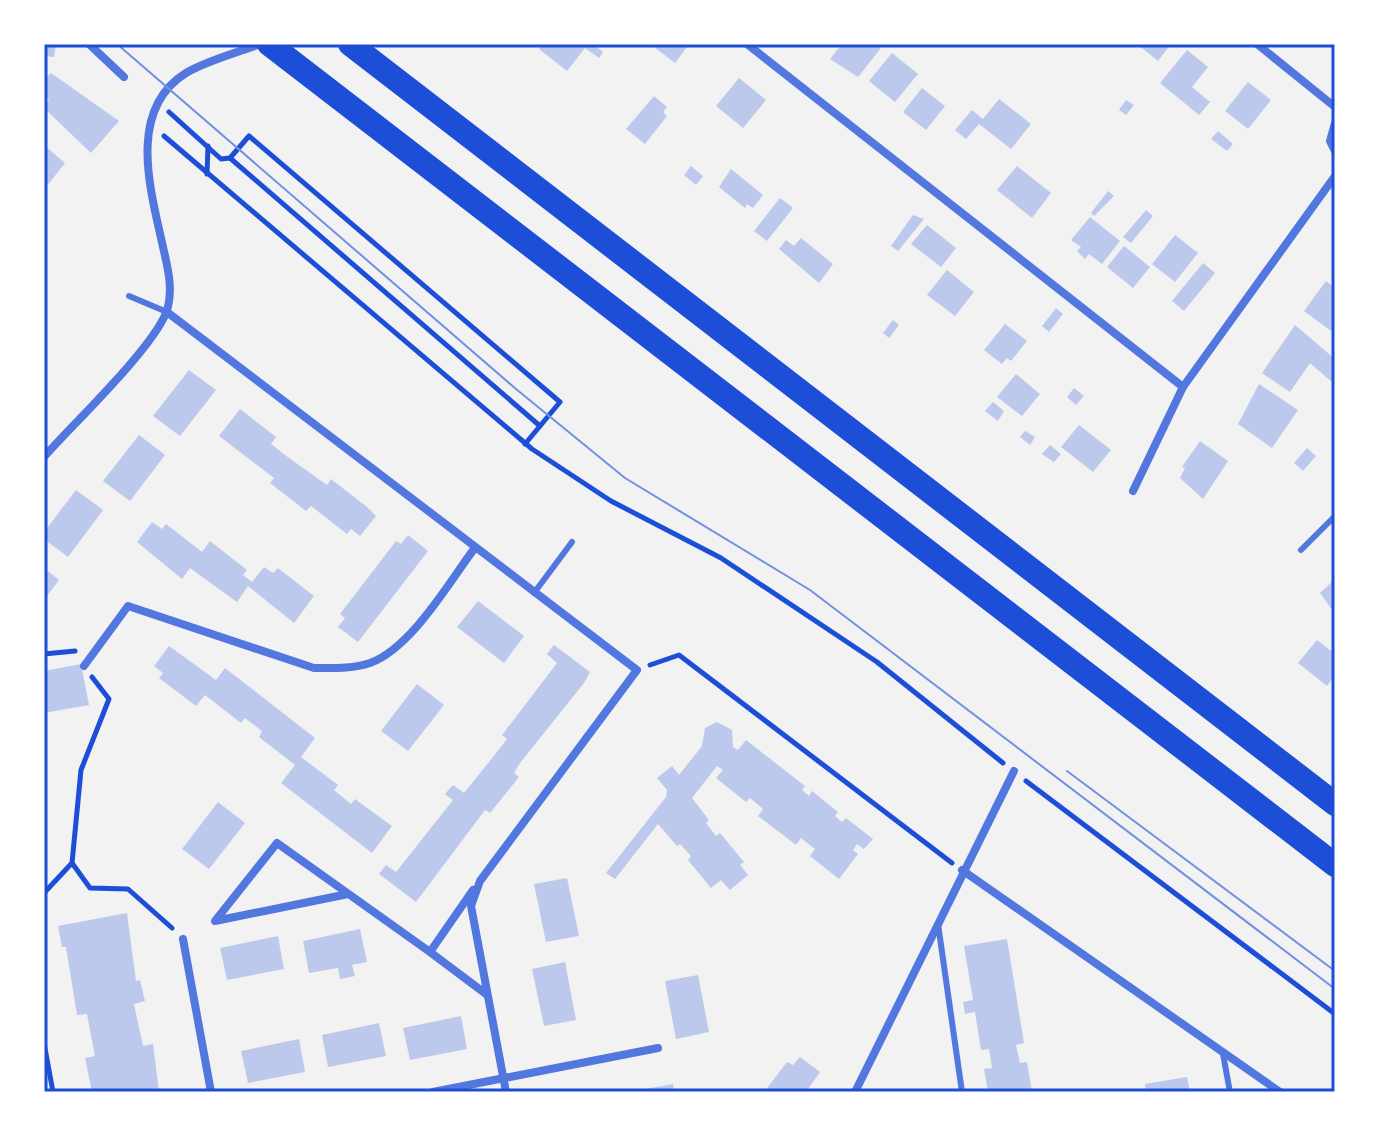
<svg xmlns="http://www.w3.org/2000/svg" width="1379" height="1136" font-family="Figtree,sans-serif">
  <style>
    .building { fill: #bdc9ec }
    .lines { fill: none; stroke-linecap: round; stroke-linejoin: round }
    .path { stroke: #1d4ed8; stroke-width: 5 }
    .service { stroke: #5277de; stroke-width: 6 }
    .minor { stroke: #5277de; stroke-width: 8 }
    .motorway { stroke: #1d4ed8; stroke-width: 24 }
    .tram { stroke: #7290e2; stroke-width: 2 }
    .neatline { fill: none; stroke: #1d4ed8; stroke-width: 3 }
  </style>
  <rect width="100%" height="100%" fill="#f2f2f2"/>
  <!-- building -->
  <g class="building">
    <path d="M44 44H56L54 57 44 56Z"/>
    <path d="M544 44H593L603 52 599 58 585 48 567 71 539 49Z"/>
    <path d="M650 44H689L675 63Z"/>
    <path d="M842 44H875L881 48 858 77 830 59Z"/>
    <path d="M1137 44H1171L1158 61Z"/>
    <path d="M1187 50 1208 67 1192 87 1210 102 1199 115 1160 83Z"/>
    <path d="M892 53 918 74 895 102 869 81Z"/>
    <path d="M51 73 119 121 91 153 44 108 49 99 44 95V81Z"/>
    <path d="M739 78 766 100 743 128 716 106Z"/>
    <path d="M1248 82 1271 100 1248 129 1225 111Z"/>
    <path d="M922 88 945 106 926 130 903 112Z"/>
    <path d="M654 96 667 107 663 112 667 116 645 144 626 129Z"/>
    <path d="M999 99 1031 124 1011 149 979 124 966 139 955 130 972 110 983 119Z"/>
    <path d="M1126 100 1134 105 1126 115 1119 110Z"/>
    <path d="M1218 131 1233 144 1227 151 1211 139Z"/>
    <path d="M44 145 65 163 47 186 44 185Z"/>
    <path d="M691 166 703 176 696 185 684 175Z"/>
    <path d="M1017 166 1051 193 1032 218 997 190Z"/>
    <path d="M731 169 763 195 753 208 747 204 745 208 719 187Z"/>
    <path d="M1108 191 1114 196 1094 216 1091 213Z"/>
    <path d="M780 198 793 208 767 241 754 231Z"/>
    <path d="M1146 210 1153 216 1131 243 1123 237Z"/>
    <path d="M913 215 924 219 898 251 891 246Z"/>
    <path d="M1090 217 1120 241 1102 264 1089 254 1085 259 1077 251 1081 247 1071 240Z"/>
    <path d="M927 225 956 248 941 267 911 244Z"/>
    <path d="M1175 235 1198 253 1175 282 1152 264Z"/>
    <path d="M801 238 833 264 819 283 779 249 786 240 794 246Z"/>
    <path d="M1124 246 1150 267 1133 288 1107 267Z"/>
    <path d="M1203 263 1215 273 1184 311 1172 301Z"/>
    <path d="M947 270 974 292 955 316 927 295Z"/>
    <path d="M1326 281 1335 288V325L1331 331 1304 311Z"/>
    <path d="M1056 308 1063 314 1049 332 1042 326Z"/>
    <path d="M893 320 899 325 889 338 883 333Z"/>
    <path d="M1005 324 1027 341 1011 361 1007 358 1002 364 984 350Z"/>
    <path d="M1295 325 1335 359 1333 383 1310 363 1290 392 1262 373Z"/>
    <path d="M189 370 216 390 180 436 153 416Z"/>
    <path d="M1016 374 1040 394 1022 416 997 397Z"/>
    <path d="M1259 384 1298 410 1272 448 1238 424Z"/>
    <path d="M1074 388 1084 396 1076 405 1067 397Z"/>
    <path d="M993 402 1004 411 998 421 985 411Z"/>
    <path d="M240 409 276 437 271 444 289 458 327 485 331 479 367 507 376 516 360 536 351 529 347 534 311 506 306 511 270 483 274 478 219 436Z"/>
    <path d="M1079 425 1111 450 1093 472 1061 447Z"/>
    <path d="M1025 431 1035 437 1030 445 1020 437Z"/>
    <path d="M139 435 165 455 130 501 103 481Z"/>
    <path d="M1200 441 1228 461 1203 499 1180 478 1185 468 1182 467Z"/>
    <path d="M1050 445 1061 454 1054 462 1042 454Z"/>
    <path d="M1307 448 1316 456 1303 471 1294 463Z"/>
    <path d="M76 490 103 510 68 557 44 539V532Z"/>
    <path d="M152 522 162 529 166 524 202 552 210 541 247 570 243 575 252 582 264 567 273 573 278 568 314 596 294 623 248 586 237 602 190 568 182 579 137 542Z"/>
    <path d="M408 535 428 551 358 642 338 627 345 618 340 614 396 541 401 544Z"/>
    <path d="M44 568 59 580 44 600Z"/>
    <path d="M1335 579V614L1320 593Z"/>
    <path d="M478 601 524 636 504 663 457 627Z"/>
    <path d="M1317 640 1335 654V675L1327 686 1298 663Z"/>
    <path d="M554 645 590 672 584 683 520 763 514 773 519 777 490 813 485 810 416 902 379 874 386 865 396 872 453 800 445 794 453 785 464 793 493 757 507 739 502 735 557 663 547 654Z"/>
    <path d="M169 646 216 680 225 668 315 738 301 757 338 785 334 790 351 804 355 799 392 826 372 853 281 783 295 765 259 737 262 731 245 718 241 723 205 695 196 706 159 678 163 673 154 666Z"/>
    <path d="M81 664 89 705 44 713V671Z"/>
    <path d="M417 684 444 705 408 751 381 731Z"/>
    <path d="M717 722 732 730 733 747 738 750 746 740 805 786 802 790 809 796 812 791 838 812 835 816 842 822 846 818 873 839 864 849 857 844 853 850 858 854 839 879 810 856 815 849 801 838 796 845 758 816 763 809 750 798 746 802 716 778 723 770 717 766 692 798 709 820 706 823 716 836 720 833 744 862 740 865 748 875 730 890 721 880 711 888 688 860 691 856 680 844 677 846 658 824 615 879 606 873 666 797 667 790 657 778 672 766 679 775 702 746 705 728Z"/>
    <path d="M218 802 245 823 209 869 182 849Z"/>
    <path d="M567 878 579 936 546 942 534 884Z"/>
    <path d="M127 913 136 981 140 980 145 1001 134 1004 143 1046 153 1044 159 1092H92L85 1058 95 1056 87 1014 77 1015 66 947H62L58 926Z"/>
    <path d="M360 929 367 962 352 965 355 976 340 979 338 968 309 973 303 941Z"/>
    <path d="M278 936 284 969 227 980 220 948Z"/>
    <path d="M1007 939 1024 1043 1016 1045 1020 1063 1027 1062 1032 1092H988L984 1069 992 1068 989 1049 981 1050 975 1012 965 1014 963 1002 973 1000 964 946Z"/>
    <path d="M565 962 576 1020 544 1026 532 969Z"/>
    <path d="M698 975 709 1032 676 1039 665 981Z"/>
    <path d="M461 1016 467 1049 410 1060 403 1028Z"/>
    <path d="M379 1023 386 1056 328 1067 322 1035Z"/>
    <path d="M299 1039 305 1072 248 1083 241 1051Z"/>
    <path d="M800 1057 820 1072 806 1092H764L787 1062 793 1065Z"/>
    <path d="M1187 1077 1190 1092H1146L1145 1084Z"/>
    <path d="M673 1084 674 1092H639V1090Z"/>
  </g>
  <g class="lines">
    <!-- path -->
    <g class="path">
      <path d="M169 112 221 159 230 158 249 136 560 402 525 444"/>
      <path d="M164 136 532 449 611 501 721 558 877 662 1003 763"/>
      <path d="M230 158 540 426"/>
      <path d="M207 174 208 146"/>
      <path d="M44 654 75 651"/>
      <path d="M650 665 679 655 952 863"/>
      <path d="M92 677 109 699 81 770 72 863 90 888 128 889 172 928"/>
      <path d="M1026 781 1335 1014"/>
      <path d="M44 893 72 863"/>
      <path d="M44 1043 53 1092"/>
    </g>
    <!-- service -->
    <g class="service">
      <path d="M129 296 167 312"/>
      <path d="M1301 550 1335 516"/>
      <path d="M534 593 572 542"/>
      <path d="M938 924 962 1092"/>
      <path d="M1223 1054 1230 1092"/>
    </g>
    <!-- minor -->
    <g class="minor">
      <path d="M89 44 124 77"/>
      <path d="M747 44 1183 387"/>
      <path d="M1257 44 1335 107"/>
      <path d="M1335 123 1330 141 1335 151"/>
      <path d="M167 312 637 670 480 881 471 906 506 1092"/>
      <path d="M44 457C74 423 151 350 166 313 174 292 168 268 163 247 151 192 126 110 186 73 208 60 237 53 260 44"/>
      <path d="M1133 491 1183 387 1335 176"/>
      <path d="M84 666 128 606 314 668C333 668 352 669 370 663 411 648 448 584 474 549"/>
      <path d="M962 870 1280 1092"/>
      <path d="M473 890 430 952 486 994"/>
      <path d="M348 894 215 921 277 843 430 952"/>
      <path d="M183 939 211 1092"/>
      <path d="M433 1092 658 1048"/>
      <path d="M855 1092 1014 771"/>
    </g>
    <!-- motorway -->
    <g class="motorway">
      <path d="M269 44 1335 865"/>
      <path d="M350 44 1335 804"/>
    </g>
    <!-- tram -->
    <g class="tram">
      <path d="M117 44 516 389 625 478 810 590 1335 989"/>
      <path d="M1067 771 1335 971"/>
    </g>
  </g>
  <!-- border -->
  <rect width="1379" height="1136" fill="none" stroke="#ffffff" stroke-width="92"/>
  <rect x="46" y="46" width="1287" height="1044" class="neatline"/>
</svg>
